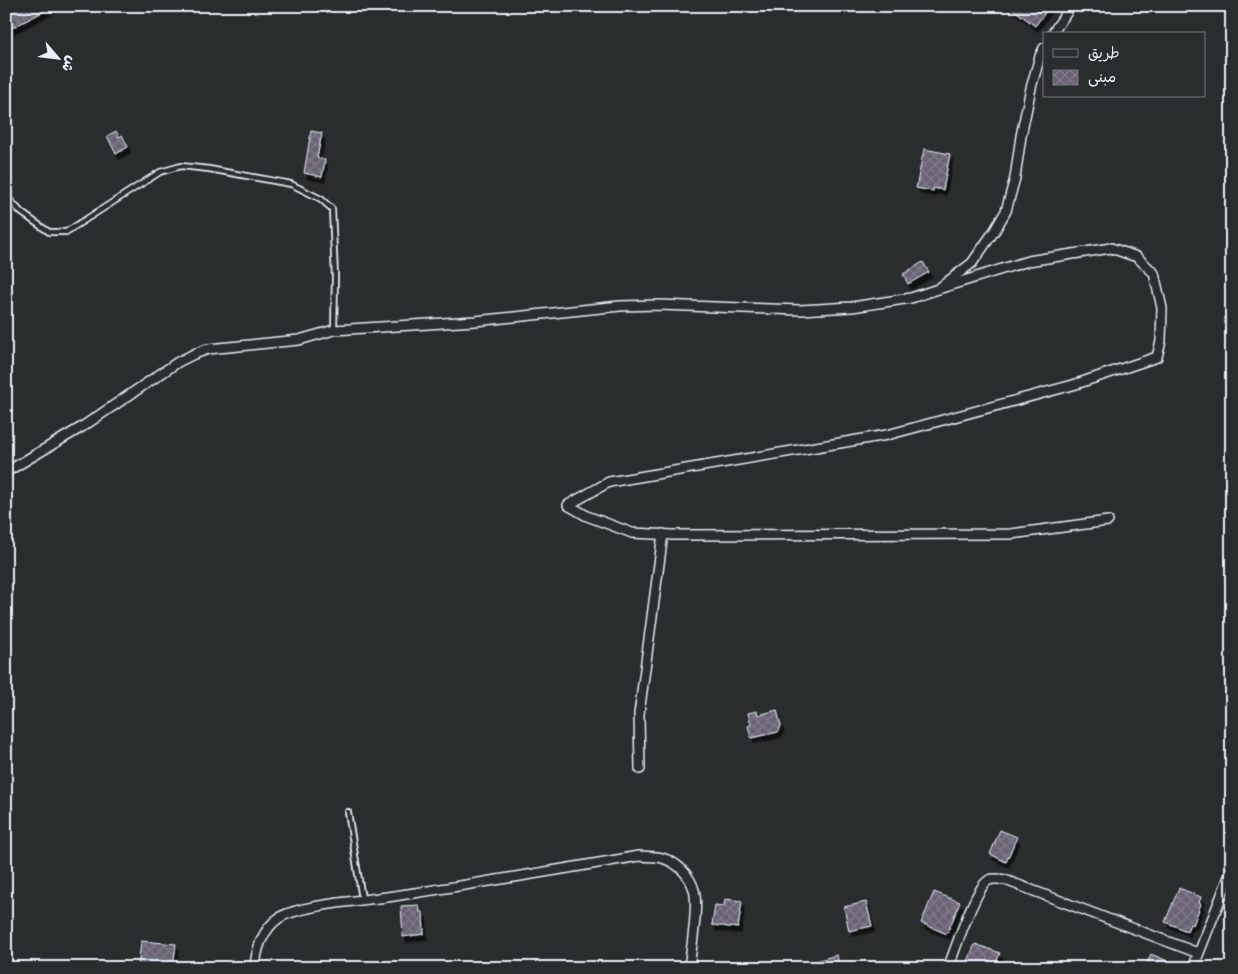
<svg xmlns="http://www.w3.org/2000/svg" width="1238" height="974" font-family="'Playpen Sans','Playpen Sans Arabic',sans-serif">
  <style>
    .building { fill: url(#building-cross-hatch); stroke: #e8f1f8; filter: url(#shadow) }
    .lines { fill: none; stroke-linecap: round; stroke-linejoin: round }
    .service-casing { stroke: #e8f1f8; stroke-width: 8 }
    .minor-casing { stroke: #e8f1f8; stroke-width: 12 }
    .service { stroke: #2a2d2e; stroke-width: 4.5 }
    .minor { stroke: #2a2d2e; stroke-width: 9 }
  </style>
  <defs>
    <pattern id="building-cross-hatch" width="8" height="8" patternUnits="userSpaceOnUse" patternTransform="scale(1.25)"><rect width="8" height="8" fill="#6b6374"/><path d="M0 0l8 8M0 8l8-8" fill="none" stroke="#807a89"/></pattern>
    <filter id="shadow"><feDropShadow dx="3" dy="5.5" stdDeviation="0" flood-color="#0009"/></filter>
  </defs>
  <rect width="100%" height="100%" fill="#2a2d2e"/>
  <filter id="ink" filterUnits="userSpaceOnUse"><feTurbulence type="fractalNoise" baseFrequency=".02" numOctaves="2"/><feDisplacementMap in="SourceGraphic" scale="10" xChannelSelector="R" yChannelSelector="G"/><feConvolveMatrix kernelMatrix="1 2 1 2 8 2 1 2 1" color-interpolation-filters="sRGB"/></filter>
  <g filter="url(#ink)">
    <!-- building -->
    <g class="building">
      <path d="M6 6H54L6 31Z"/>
      <path d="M1009 6H1050L1035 26Z"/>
      <path d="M116 131 119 137 122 135 128 147 116 154 107 136Z"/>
      <path d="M311 131 322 133 317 158 325 160 322 177 304 173Z"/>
      <path d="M924 149 950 154 943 190 934 188 933 191 916 188Z"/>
      <path d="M923 262 929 272 908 284 903 274Z"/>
      <path d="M777 710 781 726 778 732 751 738 748 726 751 725 748 713 757 711 758 715Z"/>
      <path d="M1000 830 1017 837 1006 862 990 854Z"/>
      <path d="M1179 888 1201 897 1199 903 1201 904 1193 925 1190 924 1187 931 1165 922Z"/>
      <path d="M934 892 960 902 947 934 921 923Z"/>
      <path d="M725 899 742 901 738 928 712 925 715 905 724 906Z"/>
      <path d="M866 902 872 926 849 931 844 907Z"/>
      <path d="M419 905 420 912H423L424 934 403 937 401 906Z"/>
      <path d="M141 941 176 944 173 968H138Z"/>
      <path d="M975 944 1000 953 994 968H972L966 966Z"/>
      <path d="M1151 954 1184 968H1145Z"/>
      <path d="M837 955 840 968H802L801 965Z"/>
    </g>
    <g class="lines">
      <defs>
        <g id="service">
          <path d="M6 196 22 213 49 232H66L160 172 181 166 209 169 291 184 321 199 332 209 335 277 334 330"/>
          <path d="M348 812 362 899"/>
        </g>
        <g id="minor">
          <path d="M1052 34 1071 6"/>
          <path d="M938 289 1028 261 1111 248 1137 257 1154 273 1162 308 1161 341 1157 357 1073 385 887 435 609 482 568 505 587 516 632 533 673 535 1011 534 1108 521"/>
          <path d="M6 472 82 427 178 362 194 354 208 349 299 340 334 330 475 321 620 306 659 305 800 310 852 307 911 298 938 289 972 263 995 230 1006 211 1015 178 1021 136 1031 88 1040 56 1044 48"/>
          <path d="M640 769 639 714 663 534"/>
          <path d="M255 968C256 949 263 929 279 918 298 905 367 900 394 896 476 884 557 870 639 856 646 857 655 856 662 858 677 862 690 875 694 890 699 906 691 949 689 968"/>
          <path d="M948 968C955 951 975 887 989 880 994 878 1000 879 1005 880L1198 953"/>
          <path d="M1193 968 1232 869"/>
        </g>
      </defs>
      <!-- service casing -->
      <use href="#service" class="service-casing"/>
      <!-- minor casing -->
      <use href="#minor" class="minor-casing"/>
      <!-- service -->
      <use href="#service" class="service"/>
      <!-- minor -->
      <use href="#minor" class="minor"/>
    </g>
  </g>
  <!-- margin -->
  <rect width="1238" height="974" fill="none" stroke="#2a2d2e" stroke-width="25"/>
  <rect x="12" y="12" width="1213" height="949" fill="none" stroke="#e8f1f8" stroke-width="2" filter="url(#ink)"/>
  <!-- legend -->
  <rect x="1043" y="32" width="162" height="65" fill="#2a2d2e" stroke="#767b7f"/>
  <rect x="1053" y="49" width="25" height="8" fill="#2a2d2e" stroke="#767b7f"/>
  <text x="1088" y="58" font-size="15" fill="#e8f1f8">طريق</text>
  <rect x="1053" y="70" width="25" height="15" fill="url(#building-cross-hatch)" stroke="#767b7f"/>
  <text x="1088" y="82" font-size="15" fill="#e8f1f8">مبنى</text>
  <!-- north arrow -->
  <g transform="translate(58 58) rotate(118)" stroke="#2a2d2e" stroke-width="4" paint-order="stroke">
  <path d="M0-4L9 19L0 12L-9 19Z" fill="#e8f1f8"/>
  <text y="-8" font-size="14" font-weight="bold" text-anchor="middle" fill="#e8f1f8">ش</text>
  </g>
</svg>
